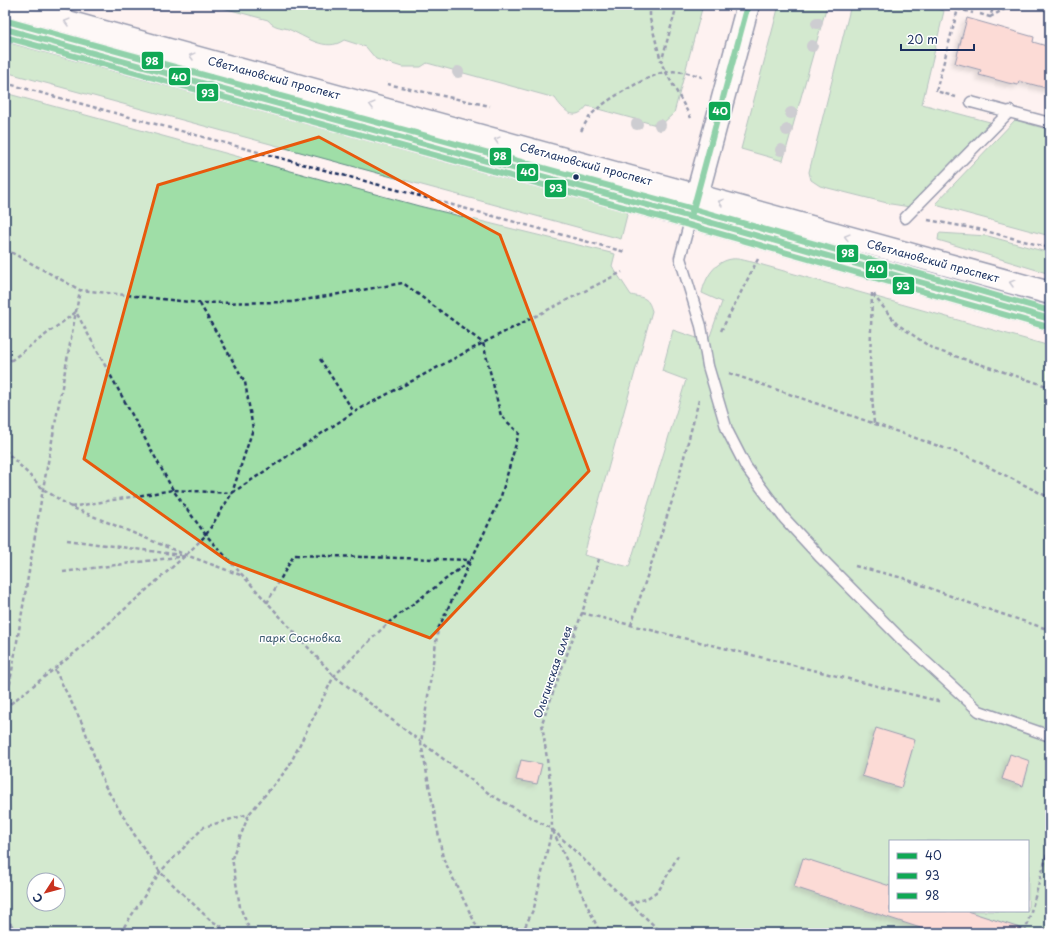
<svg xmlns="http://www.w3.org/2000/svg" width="1055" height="938" font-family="'Playpen Sans',sans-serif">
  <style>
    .green { fill: #9fdea7; stroke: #5d8682; fill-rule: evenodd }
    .building { fill: #fabeb7; stroke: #1b2f5e; filter: url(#shadow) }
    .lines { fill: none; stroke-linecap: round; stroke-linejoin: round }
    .lane-casing { stroke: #1b2f5e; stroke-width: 13 }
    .secondary-casing { stroke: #1b2f5e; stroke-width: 25 }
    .path { stroke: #1b2f5e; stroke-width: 2.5; stroke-dasharray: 4 3; stroke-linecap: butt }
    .lane { stroke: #fff; stroke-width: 10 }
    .secondary { stroke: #fff; stroke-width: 22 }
    .bus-1-casing { stroke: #fff; stroke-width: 9 }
    .bus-2-casing { stroke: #fff; stroke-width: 9 }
    .bus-3-casing { stroke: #fff; stroke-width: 9 }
    .bus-1 { stroke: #10a855; stroke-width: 6 }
    .bus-2 { stroke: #10a855; stroke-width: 6 }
    .bus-3 { stroke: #10a855; stroke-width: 6 }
    .tree { fill: #939faa }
    .oneway { stroke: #8d97ae }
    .marked { fill: none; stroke: #e8590c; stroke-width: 3; stroke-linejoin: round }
    .bus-dot { fill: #1b2f5e; stroke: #fff; stroke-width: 1.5 }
    .labels { text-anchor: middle; stroke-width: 3; stroke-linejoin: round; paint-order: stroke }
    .street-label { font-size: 11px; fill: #1b2f5e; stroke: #fff }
    .park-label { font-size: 11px; fill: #3c5b70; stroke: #fff }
    .line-badge { stroke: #fff; stroke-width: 1.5 }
    .badge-label { font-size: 11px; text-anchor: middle; font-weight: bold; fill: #fff }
  </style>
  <defs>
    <filter id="shadow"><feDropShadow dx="-3.5" dy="3.5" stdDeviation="2" flood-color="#0004"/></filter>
  </defs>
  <rect width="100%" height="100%" fill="#fef2f1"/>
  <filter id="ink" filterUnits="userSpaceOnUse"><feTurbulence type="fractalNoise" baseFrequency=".025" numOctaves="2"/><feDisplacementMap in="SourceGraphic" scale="8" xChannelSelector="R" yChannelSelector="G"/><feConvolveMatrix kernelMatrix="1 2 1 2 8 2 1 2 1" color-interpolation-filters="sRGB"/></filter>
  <g filter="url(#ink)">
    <!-- green -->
    <g class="green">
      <path d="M212 5H703L674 113 660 126 587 106C575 123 563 110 555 98L427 63 421 67H402L376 59 366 47 344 40C326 53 305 36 288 29 280 27 273 27 268 20Z"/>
      <path d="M779 5H827L783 161 741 149Z"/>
      <path d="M851 5H926L944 11 922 104 990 122 910 207 891 204 820 186 811 180 809 172Z"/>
      <path d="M5 37 629 207 621 239 5 72Z"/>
      <path d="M5 93 419 206 615 254 612 266 631 295C644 298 648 297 652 311L584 555 629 567 686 380 662 371 673 330 700 339 710 336 722 302 702 293C705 278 715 261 732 259 738 258 746 261 752 262L1050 346V933H5ZM890 841H1028V911H890ZM34 880H58V904H34Z"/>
      <path d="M1015 120 1050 130V236L939 206 936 203Z"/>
      <path d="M939 233 988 236 1050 253V274L938 240Z"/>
    </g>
    <!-- building -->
    <g class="building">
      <path d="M967 18 1034 37 1033 42 1050 47V89L1019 81 1018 85 1008 83 979 75 981 70 955 63Z"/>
      <path d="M876 728 915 740 901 788 862 776Z"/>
      <path d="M1010 754 1030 761 1023 786 1002 779Z"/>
      <path d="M521 760 542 764 537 784 516 780Z"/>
      <path d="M803 858 890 886V911H967L1023 929 1022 933H936L794 887Z"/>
    </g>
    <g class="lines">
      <defs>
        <g id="lane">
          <path d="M971 102 1050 123"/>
          <path d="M691 217 680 258 701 326 708 366 727 430 746 467 784 518 821 558 902 640 979 711 1050 736"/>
          <path d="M905 218 1010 111"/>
        </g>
        <g id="secondary">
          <path d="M6 5 1050 293"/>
          <path d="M5 29 691 217 1050 319"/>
          <path d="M693 210 748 5"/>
        </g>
      </defs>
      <!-- lane casing -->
      <use href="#lane" class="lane-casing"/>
      <!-- secondary casing -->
      <use href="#secondary" class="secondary-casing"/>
      <!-- path -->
      <g class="path">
        <path d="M650 5V19L661 61"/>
        <path d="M677 5 661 63 691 118"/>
        <path d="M980 14 990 17 994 5"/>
        <path d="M990 17 1012 5"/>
        <path d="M5 83 625 252"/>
        <path d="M387 84 490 106"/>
        <path d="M956 97 936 91 958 9 973 13"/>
        <path d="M581 131C584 126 587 120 591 115 603 101 647 76 665 72 678 70 690 73 702 77"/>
        <path d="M928 220 978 229 1050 248"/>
        <path d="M5 249 80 290 199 303 292 302 403 283 483 343 501 416 519 433 500 500 438 629 421 743 443 858 480 933"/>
        <path d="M872 293 870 364 874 424"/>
        <path d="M874 294 875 297 897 324 933 349 1050 387"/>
        <path d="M721 331 758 259"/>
        <path d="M320 359 354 412"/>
        <path d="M5 365 76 312 173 490 206 535 334 676 491 795 552 829 629 903 646 899 659 890 679 854"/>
        <path d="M729 373 967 456 1050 498"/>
        <path d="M5 450 43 489 71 507 186 555 243 576"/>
        <path d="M71 507 173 490 232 493 253 429 245 382 200 304"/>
        <path d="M67 540 181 555"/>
        <path d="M855 566 903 578 972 604 1050 630"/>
        <path d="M63 572 185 556"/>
        <path d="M267 603 294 555 471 560"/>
        <path d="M582 613 942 702"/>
        <path d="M631 625 674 495 699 400"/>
        <path d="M55 670 83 725 105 786 134 834 160 872 210 920 233 933"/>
        <path d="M5 708 82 647 186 555 206 535 232 493 354 412 483 343 622 272"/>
        <path d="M5 712 43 489 80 290"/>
        <path d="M553 831 600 933"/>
        <path d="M630 903 662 933"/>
        <path d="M5 918 19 933"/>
        <path d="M120 933 160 872 204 827 249 814"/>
        <path d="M251 933 240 907 232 858 249 814 288 768 334 676 388 623 471 560"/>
        <path d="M522 933 534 908 552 829 551 788 542 723 582 613 599 559"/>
        <path d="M1025 933 1050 843"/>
      </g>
      <!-- lane -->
      <use href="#lane" class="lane"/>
      <!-- secondary -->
      <use href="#secondary" class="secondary"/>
      <defs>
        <g id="bus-1">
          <path d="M5 29 691 217 1050 319"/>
          <path d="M691 217 748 5"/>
        </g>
        <path id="bus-2" d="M5 37 689 225 1048 327"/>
        <path id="bus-3" d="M7 21 693 209 1050 311"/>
      </defs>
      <!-- bus-1 casing -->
      <use href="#bus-1" class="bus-1-casing"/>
      <!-- bus-2 casing -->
      <use href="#bus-2" class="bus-2-casing"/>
      <!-- bus-3 casing -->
      <use href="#bus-3" class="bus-3-casing"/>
      <!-- bus-1 -->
      <use href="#bus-1" class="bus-1"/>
      <!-- bus-2 -->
      <use href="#bus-2" class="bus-2"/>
      <!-- bus-3 -->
      <use href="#bus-3" class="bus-3"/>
    </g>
    <!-- trees -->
    <g class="tree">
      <circle cx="817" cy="23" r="6"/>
      <circle cx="812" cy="46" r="6"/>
      <circle cx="458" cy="72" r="6"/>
      <circle cx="791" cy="113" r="6"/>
      <circle cx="637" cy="124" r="6"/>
      <circle cx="660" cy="125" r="6"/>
      <circle cx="787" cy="130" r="6"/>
      <circle cx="781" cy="150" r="6"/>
    </g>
    <!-- one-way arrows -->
    <defs><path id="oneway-chevron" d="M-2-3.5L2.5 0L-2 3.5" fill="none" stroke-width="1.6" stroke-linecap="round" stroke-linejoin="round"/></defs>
    <g class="oneway">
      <use href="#oneway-chevron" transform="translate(67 22) rotate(-165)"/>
      <use href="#oneway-chevron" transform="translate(192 56) rotate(-165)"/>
      <use href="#oneway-chevron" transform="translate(372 105) rotate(-165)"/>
      <use href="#oneway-chevron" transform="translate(497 140) rotate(-165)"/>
      <use href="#oneway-chevron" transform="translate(721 202) rotate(-164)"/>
      <use href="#oneway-chevron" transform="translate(847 237) rotate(-165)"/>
      <use href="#oneway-chevron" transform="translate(1012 283) rotate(-165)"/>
    </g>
  </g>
  <!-- marked area -->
  <path d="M0 0H1055V938H0ZM319 137 500 235 589 471 430 638 229 562 84 459 158 185Z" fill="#fef2f1" fill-opacity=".55" fill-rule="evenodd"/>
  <path class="marked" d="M319 137 500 235 589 471 430 638 229 562 84 459 158 185Z"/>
  <!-- markers -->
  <circle class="bus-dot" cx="576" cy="177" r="3.5"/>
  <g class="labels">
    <!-- street labels -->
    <g class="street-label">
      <text transform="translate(274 78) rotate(15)" y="4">Светлановский проспект</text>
      <text transform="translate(586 164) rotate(15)" y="4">Светлановский проспект</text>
      <text transform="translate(933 261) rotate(15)" y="4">Светлановский проспект</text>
      <text transform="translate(553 672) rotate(-71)" y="4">Ольгинская аллея</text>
    </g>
    <!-- park labels -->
    <g class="park-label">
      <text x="300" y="642">парк Сосновка</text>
    </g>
  </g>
  <g class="line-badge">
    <rect x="141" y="51" width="23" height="19" rx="4" fill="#10a855"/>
    <rect x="168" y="67" width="23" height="19" rx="4" fill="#10a855"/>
    <rect x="196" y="83" width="23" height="19" rx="4" fill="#10a855"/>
    <rect x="708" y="101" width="23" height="20" rx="4" fill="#10a855"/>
    <rect x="489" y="147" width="23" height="19" rx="4" fill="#10a855"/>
    <rect x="516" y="163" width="23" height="19" rx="4" fill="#10a855"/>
    <rect x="544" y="179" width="23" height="19" rx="4" fill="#10a855"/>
    <rect x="836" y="244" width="23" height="19" rx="4" fill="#10a855"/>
    <rect x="865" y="260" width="23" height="19" rx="4" fill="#10a855"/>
    <rect x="892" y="276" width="23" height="19" rx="4" fill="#10a855"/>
  </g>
  <g class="badge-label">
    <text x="152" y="65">98</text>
    <text x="179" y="81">40</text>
    <text x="208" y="97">93</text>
    <text x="720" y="115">40</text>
    <text x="500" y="160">98</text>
    <text x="528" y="176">40</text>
    <text x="556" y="192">93</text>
    <text x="848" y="257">98</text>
    <text x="876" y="273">40</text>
    <text x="903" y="290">93</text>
  </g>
  <!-- margin -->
  <rect width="1055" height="938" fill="none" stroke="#fff" stroke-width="20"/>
  <rect x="10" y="10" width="1035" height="918" fill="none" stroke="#1b2f5e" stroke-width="1.5" filter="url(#ink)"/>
  <!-- legend -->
  <rect x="889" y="840" width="140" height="72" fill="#ffffff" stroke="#a4acbf"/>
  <rect x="897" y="853" width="20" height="6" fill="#10a855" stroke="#a4acbf"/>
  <text x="925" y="860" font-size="12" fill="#1b2f5e">40</text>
  <rect x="897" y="873" width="20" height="6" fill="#10a855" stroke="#a4acbf"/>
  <text x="925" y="880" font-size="12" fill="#1b2f5e">93</text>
  <rect x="897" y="893" width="20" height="6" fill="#10a855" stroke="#a4acbf"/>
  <text x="925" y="900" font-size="12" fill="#1b2f5e">98</text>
  <!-- north arrow -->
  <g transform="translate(46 892) rotate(234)"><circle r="19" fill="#ffffff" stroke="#a4acbf"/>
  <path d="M0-3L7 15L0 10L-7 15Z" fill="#c8321e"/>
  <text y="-6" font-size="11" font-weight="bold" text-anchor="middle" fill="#1b2f5e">С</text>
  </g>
  <!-- scale -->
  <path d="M901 44v6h73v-6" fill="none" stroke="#1b2f5e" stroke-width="2"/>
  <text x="907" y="44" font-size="12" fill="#1b2f5e" stroke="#ffffff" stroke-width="3" paint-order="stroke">20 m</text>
</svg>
